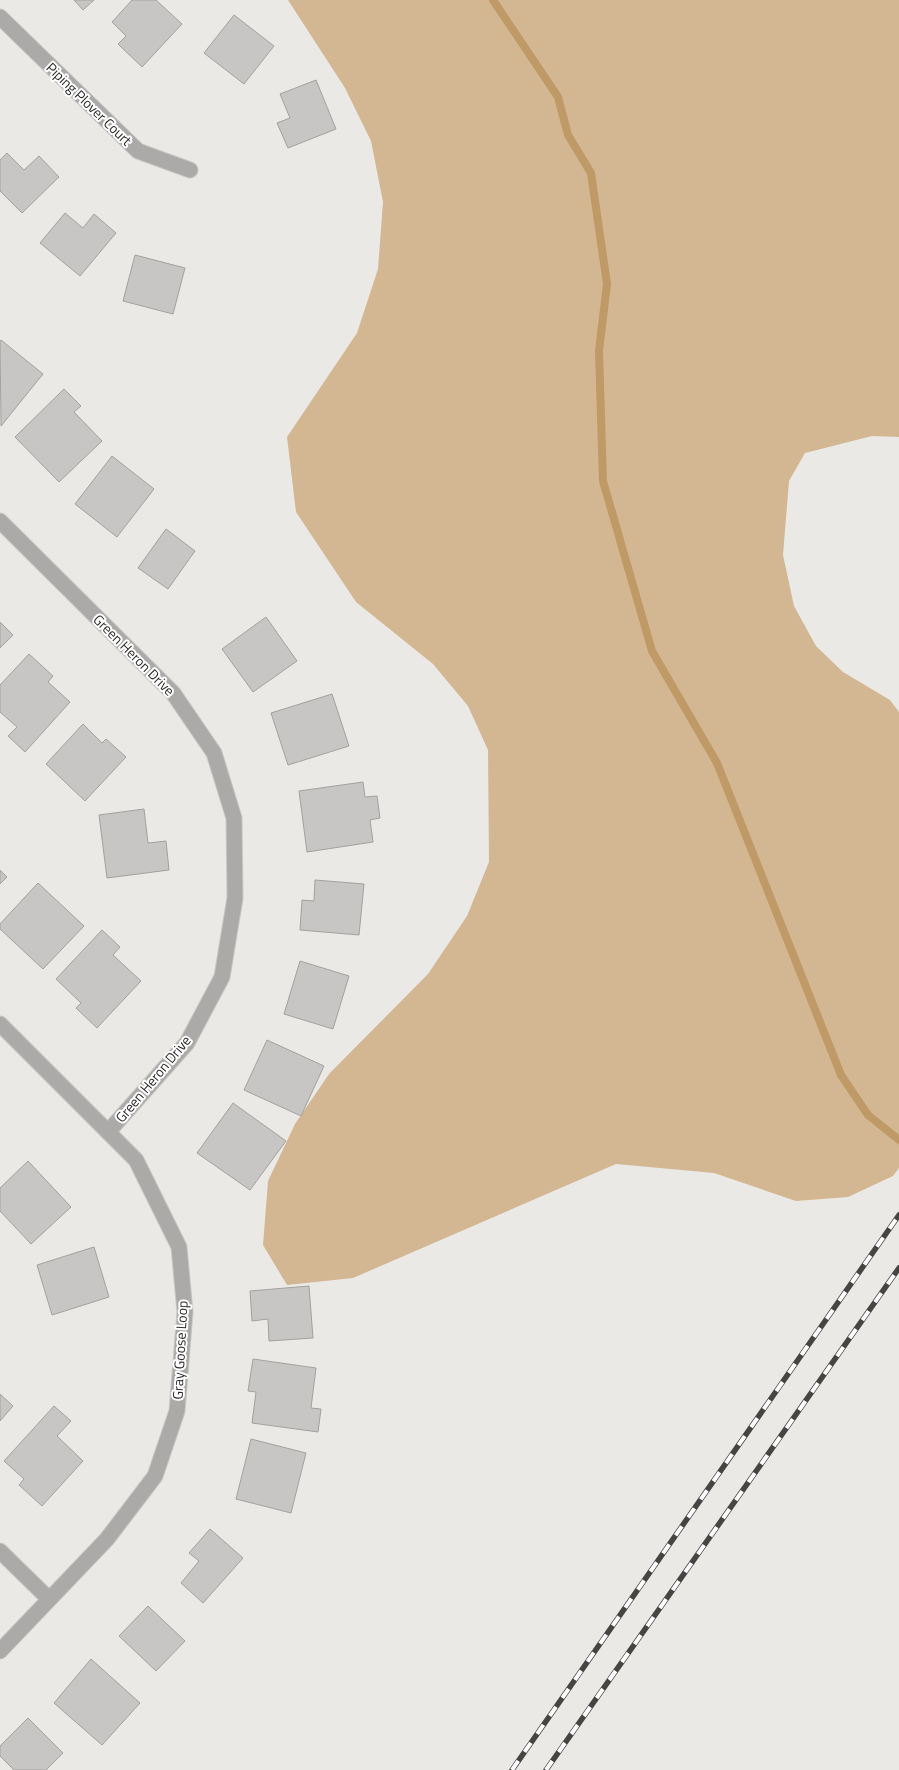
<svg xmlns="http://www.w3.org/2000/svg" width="899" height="1770" font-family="'Titillium Web',sans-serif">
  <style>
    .green { fill: #d2b792 }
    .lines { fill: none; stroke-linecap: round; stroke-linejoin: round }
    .stream { stroke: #bf9a66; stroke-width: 8 }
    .building { fill: #c8c6c4; stroke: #a3a19f }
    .minor-casing { stroke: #c8c7c4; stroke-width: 17 }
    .minor { stroke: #abaaa9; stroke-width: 15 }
    .rail-casing { stroke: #464544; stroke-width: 5.5 }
    .rail { stroke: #fff; stroke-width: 4; stroke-dasharray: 11; stroke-linecap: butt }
    .labels { text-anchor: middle; stroke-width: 4; stroke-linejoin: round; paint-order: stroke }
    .street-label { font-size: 14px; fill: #2b2a29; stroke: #fff }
  </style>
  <rect width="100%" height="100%" fill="#ebe9e6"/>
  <!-- green -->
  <path class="green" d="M288 0H899V437L872 436 805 453 789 481 783 555 794 606 816 646 843 672 890 700 899 712V1168L893 1176 848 1197 796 1201 714 1173 616 1164 353 1278 287 1285 263 1245 268 1181 295 1124 329 1074 428 974 467 916 489 862 488 750 468 706 433 664 356 602 296 512 287 437 357 333 378 269 383 202 371 141 345 88Z"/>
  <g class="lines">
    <!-- stream -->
    <path class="stream" d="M493 0 558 97 568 135 591 173 607 284 599 351 603 481 652 651 717 763 841 1075 868 1115 899 1140"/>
  </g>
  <!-- building -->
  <g class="building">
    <path d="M74 0H94L83 10Z"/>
    <path d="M132 0H156L182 24 142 67 118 44 126 36 112 22Z"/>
    <path d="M234 15 274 46 244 84 204 53Z"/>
    <path d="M316 80 336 129 288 148 277 123 290 118 280 94Z"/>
    <path d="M7 153 24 170 39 156 59 177 22 213 0 191V160Z"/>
    <path d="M65 213 83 228 94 214 116 233 80 276 40 243Z"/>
    <path d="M135 255 185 268 173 314 123 301Z"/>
    <path d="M1 340 43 374 1 426 0 341Z"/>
    <path d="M64 389 81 406 74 412 102 441 59 482 15 437Z"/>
    <path d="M112 456 154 489 117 537 75 504Z"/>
    <path d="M166 529 195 551 168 589 138 568Z"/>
    <path d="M266 617 297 661 253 692 222 649Z"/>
    <path d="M0 622 13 635 0 648Z"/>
    <path d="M29 654 53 676 48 682 70 702 25 752 8 736 17 727 0 712V685Z"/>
    <path d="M332 694 349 746 288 765 271 713Z"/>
    <path d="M83 724 102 743 106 739 126 757 85 801 46 764Z"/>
    <path d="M363 782 365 797 377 796 380 818 370 820 373 842 307 852 299 791Z"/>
    <path d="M144 809 148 843 166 841 169 870 107 878 99 815Z"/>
    <path d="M0 870 7 877 0 884Z"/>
    <path d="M315 880 364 884 359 935 300 930 302 900 314 901Z"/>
    <path d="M38 883 84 926 43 969 0 929V924Z"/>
    <path d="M102 930 120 947 113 955 141 981 97 1028 76 1008 81 1003 56 979Z"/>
    <path d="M300 961 349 976 333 1029 284 1014Z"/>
    <path d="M267 1040 324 1066 301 1116 244 1090Z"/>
    <path d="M233 1103 286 1141 250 1190 197 1153Z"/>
    <path d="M28 1161 71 1207 31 1244 0 1211V1188Z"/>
    <path d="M94 1247 109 1297 52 1315 37 1265Z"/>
    <path d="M309 1286 313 1338 269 1341 268 1319 252 1321 250 1291Z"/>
    <path d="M253 1359 316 1368 311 1408 321 1409 318 1432 252 1423 256 1392 248 1391Z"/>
    <path d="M0 1394 13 1406 0 1421Z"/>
    <path d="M54 1406 71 1421 57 1436 83 1461 42 1506 19 1485 24 1479 4 1461Z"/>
    <path d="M251 1439 306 1453 291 1513 236 1499Z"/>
    <path d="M210 1529 243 1558 203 1603 181 1583 199 1561 189 1553Z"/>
    <path d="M148 1606 185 1641 156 1671 119 1636Z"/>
    <path d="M91 1659 140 1703 102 1745 54 1703Z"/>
    <path d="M28 1718 63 1753 46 1770H14L0 1756V1746Z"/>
  </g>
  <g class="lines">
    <defs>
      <g id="minor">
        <path d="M0 17 138 151 190 170"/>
        <path d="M0 521 173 693 214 753 234 818 235 898 222 977 187 1043 108 1132"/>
        <path d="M0 1024 136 1160 179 1247 185 1312 177 1411 155 1476 107 1539 0 1651"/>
        <path d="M0 1551 49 1599"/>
      </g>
    </defs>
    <!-- minor casing -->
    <use href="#minor" class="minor-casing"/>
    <!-- minor -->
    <use href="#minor" class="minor"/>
    <defs>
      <g id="rail">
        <path d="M512 1770 899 1215"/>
        <path d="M546 1770 899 1268"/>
      </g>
    </defs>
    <!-- rail casing -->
    <use href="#rail" class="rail-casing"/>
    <!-- rail -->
    <use href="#rail" class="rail"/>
  </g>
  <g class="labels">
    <!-- street labels -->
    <g class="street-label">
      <text transform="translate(89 104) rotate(44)" y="5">Piping Plover Court</text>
      <text transform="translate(134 655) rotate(45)" y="5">Green Heron Drive</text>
      <text transform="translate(153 1079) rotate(-50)" y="5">Green Heron Drive</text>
      <text transform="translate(180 1350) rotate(-87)" y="5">Gray Goose Loop</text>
    </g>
  </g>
</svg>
